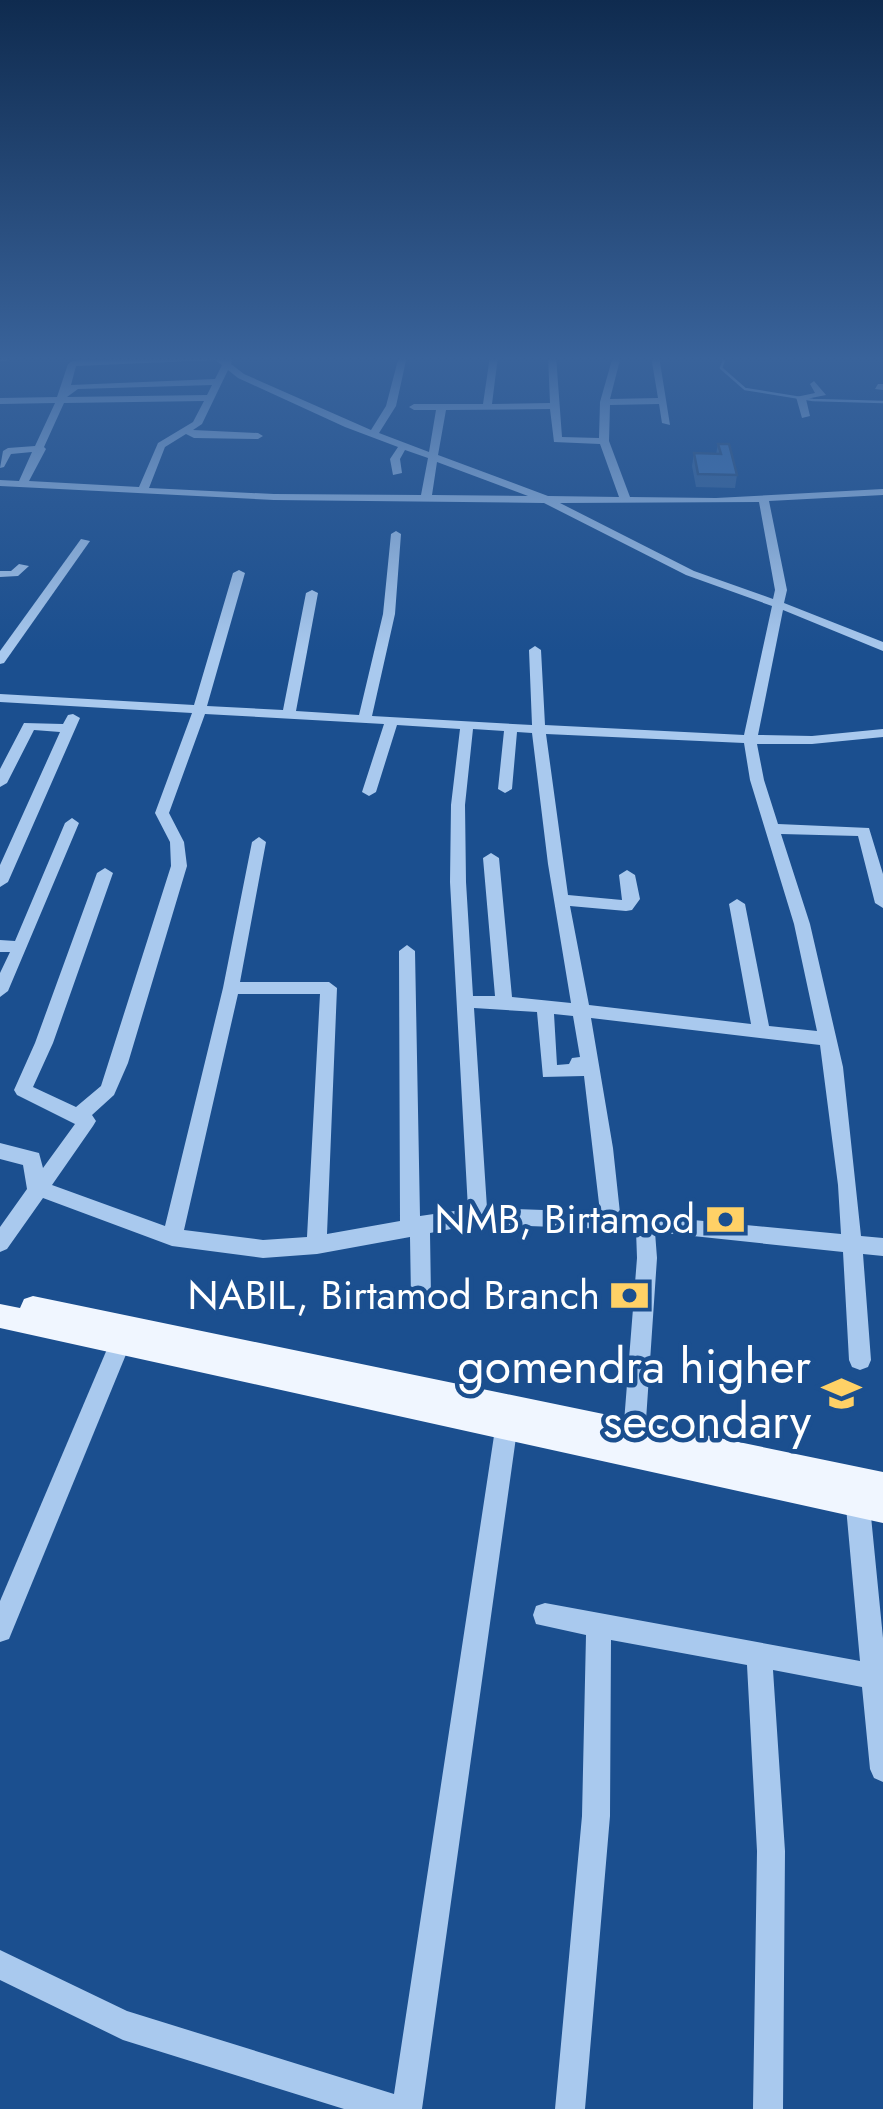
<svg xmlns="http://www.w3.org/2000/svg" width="883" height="2109" font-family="Jost,sans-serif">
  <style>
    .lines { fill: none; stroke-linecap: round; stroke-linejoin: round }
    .stream { stroke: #9cc4f0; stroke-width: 2.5 }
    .minor { fill: #a9c9ee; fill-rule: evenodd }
    .major { fill: #f0f6ff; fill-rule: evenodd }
    .wall { fill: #3a679d }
    .building { fill: #4478b7; stroke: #305480; stroke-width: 2.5 }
    .labels { text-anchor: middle; stroke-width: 9; stroke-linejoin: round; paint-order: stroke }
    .poi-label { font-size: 40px; fill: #fff; stroke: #1b4f8f; text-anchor: end }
    .near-poi-label { font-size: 48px; fill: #fff; stroke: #1b4f8f; text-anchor: end }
  </style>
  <rect width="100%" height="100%" fill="#1b4f8f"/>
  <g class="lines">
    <!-- stream -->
    <path class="stream" d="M718 356 724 360 721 368 745 389 813 400 883 402"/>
    <!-- minor -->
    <g class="minor">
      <path d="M0 356H49L0 361Z"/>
      <path d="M175 356 232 358 231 364 244 374 371 430 386 406 399 356H407L396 406 379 433 429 452 436 410H414L409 407 414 404H483L490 356H498L492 404 550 403 548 356H556L562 437 599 438 600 402 613 356H621L610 399 658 398 651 356H659L670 425 662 423 659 404 610 405 609 441 630 497 716 498 883 489V495L769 501 787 590 784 603 883 642V651L783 610 758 735 812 736 883 729V737L812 744H757L764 780 778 824 869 828 883 874V908L875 903 858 836 781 834 810 924 843 1067 861 1236 883 1238V1256L863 1254 871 1360 868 1367 860 1370 852 1367 849 1360 843 1252 655 1232 657 1258 645 1435 642 1443 634 1446 626 1443 623 1435 637 1258 636 1230 478 1224 430 1233 431 1297 428 1304 421 1306 414 1304 411 1297 410 1237 317 1254 263 1258 172 1246 43 1198 7 1249 0 1252V1227L27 1189 23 1165 0 1159V1143L39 1153 43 1168 75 1124 17 1095 14 1090 35 1043 97 873 105 868 113 873 53 1043 33 1087 76 1107 101 1086 171 866 170 842 155 813 192 713 0 702V694L194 705 233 573 239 570 245 573 207 706 283 710 306 593 312 590 318 593 296 711 359 715 383 614 391 534 396 531 401 534 395 614 372 716 532 725 529 650 535 646 541 650 545 725 744 735 772 606 686 575 544 503 274 500 0 486V480L19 481 32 452 11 454 4 467 0 468 3 451 8 448 35 446 55 403 0 404V398L57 397 68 364 72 361ZM215 360 222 365 215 379 71 385 76 366ZM228 370 238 378 345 427 398 447 390 459 393 475 402 473 400 459 405 450 428 458 421 495 274 494 149 488 165 447 186 434 194 438 258 439 263 436 258 433 193 430 202 424ZM212 385 207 395 67 397 78 389ZM204 401 193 422 158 443 139 487 29 481 46 449 44 447 64 403ZM550 409 554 442 600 444 619 497 548 496 438 455 446 410ZM437 462 528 496 432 495ZM759 502 775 590 773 599 694 571 560 503ZM205 714 384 724 362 792 369 796 376 792 397 725 460 729 451 805 450 882 468 1209 420 1216 415 951 407 945 399 951 400 1221 327 1234 337 988 329 982H240L266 842 259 837 252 842 223 988 165 1226 52 1185 93 1126 96 1121 92 1115 114 1095 128 1063 187 866 184 842 169 813ZM473 729 504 731 498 789 505 793 512 789 517 732 532 733 548 864 571 1003 512 997 499 858 491 853 483 858 495 996H473L466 882 465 805ZM546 734 744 743 750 780 794 924 817 1031 769 1026 745 904 737 899 729 904 751 1024 589 1005 570 906 626 911 632 910 640 899 635 875 627 870 619 875 622 900 568 895ZM238 994H320L307 1237 263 1240 184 1230ZM474 1008 537 1012 543 1077 584 1076 600 1212 487 1208ZM554 1014 573 1016 580 1057 572 1058 569 1064 557 1065ZM591 1018 820 1045 838 1185 841 1234 620 1213 613 1148Z"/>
      <path d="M814 381 826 395 806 399 810 416 802 418 796 397 815 393 810 384Z"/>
      <path d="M878 384H883V390L875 389Z"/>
      <path d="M81 539 90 541 4 663 0 664V651Z"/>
      <path d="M19 564 29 566 18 576 0 577V571H11Z"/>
      <path d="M73 714 80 718 8 882 0 887V865L60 732 34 730 7 783 0 787V769L24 723 63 724 68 715Z"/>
      <path d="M72 818 79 823 8 991 0 997V973L10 952H0V940L15 941 65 823Z"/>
      <path d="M123 1325 130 1328 134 1335 9 1639 0 1642V1601L116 1328Z"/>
      <path d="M508 1405 516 1408 519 1416 422 2109H344L123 2040 0 1980V1950L127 2011 394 2094 497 1416 500 1408Z"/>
      <path d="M857 1484 865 1488 869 1496 883 1638V1782L874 1778 870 1769 862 1687 773 1670 785 1851 783 2109H753L757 1851 747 1665 611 1640 610 1816 585 2109H555L582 1816 586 1635 536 1624 533 1615 536 1606 545 1603 860 1661 845 1496 849 1488Z"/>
    </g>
    <!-- major -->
    <path class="major" d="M33 1296 883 1472V1523L0 1328V1304L20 1308 24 1299Z"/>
  </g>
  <!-- wall -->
  <path class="wall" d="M718 444 737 475 735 488 696 487 692 466 694 453 716 454Z"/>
  <!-- building -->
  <path class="building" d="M718 444H729L737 475 698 474 694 453 721 454Z"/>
  <!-- sky -->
  <linearGradient id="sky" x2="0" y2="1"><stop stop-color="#0f2b4f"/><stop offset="0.55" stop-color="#39639b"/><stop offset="1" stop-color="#39639b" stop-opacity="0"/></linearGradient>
  <rect width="883" height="652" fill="url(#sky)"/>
  <!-- icons -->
  <defs>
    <symbol id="bank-bare" viewBox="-9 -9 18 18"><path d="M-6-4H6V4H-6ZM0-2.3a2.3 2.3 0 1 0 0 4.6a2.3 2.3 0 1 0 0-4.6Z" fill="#ffd166" stroke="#1b4f8f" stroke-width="2.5" paint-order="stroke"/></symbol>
    <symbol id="school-bare" viewBox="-9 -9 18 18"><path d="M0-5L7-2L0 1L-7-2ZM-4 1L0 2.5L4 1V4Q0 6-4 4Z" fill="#ffd166" stroke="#1b4f8f" stroke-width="2.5" paint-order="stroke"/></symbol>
  </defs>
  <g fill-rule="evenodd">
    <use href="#bank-bare" x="698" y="1192" width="55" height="55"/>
    <use href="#bank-bare" x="602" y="1268" width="55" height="55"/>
    <use href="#school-bare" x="814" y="1366" width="55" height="55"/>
  </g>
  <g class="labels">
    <!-- poi labels -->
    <g class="poi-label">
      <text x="695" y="1233">NMB, Birtamod</text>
      <text x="600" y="1309">NABIL, Birtamod Branch</text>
    </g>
    <!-- near-poi labels -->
    <g class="near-poi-label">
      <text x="811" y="1383">gomendra higher<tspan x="811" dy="55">secondary</tspan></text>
    </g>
  </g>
</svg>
